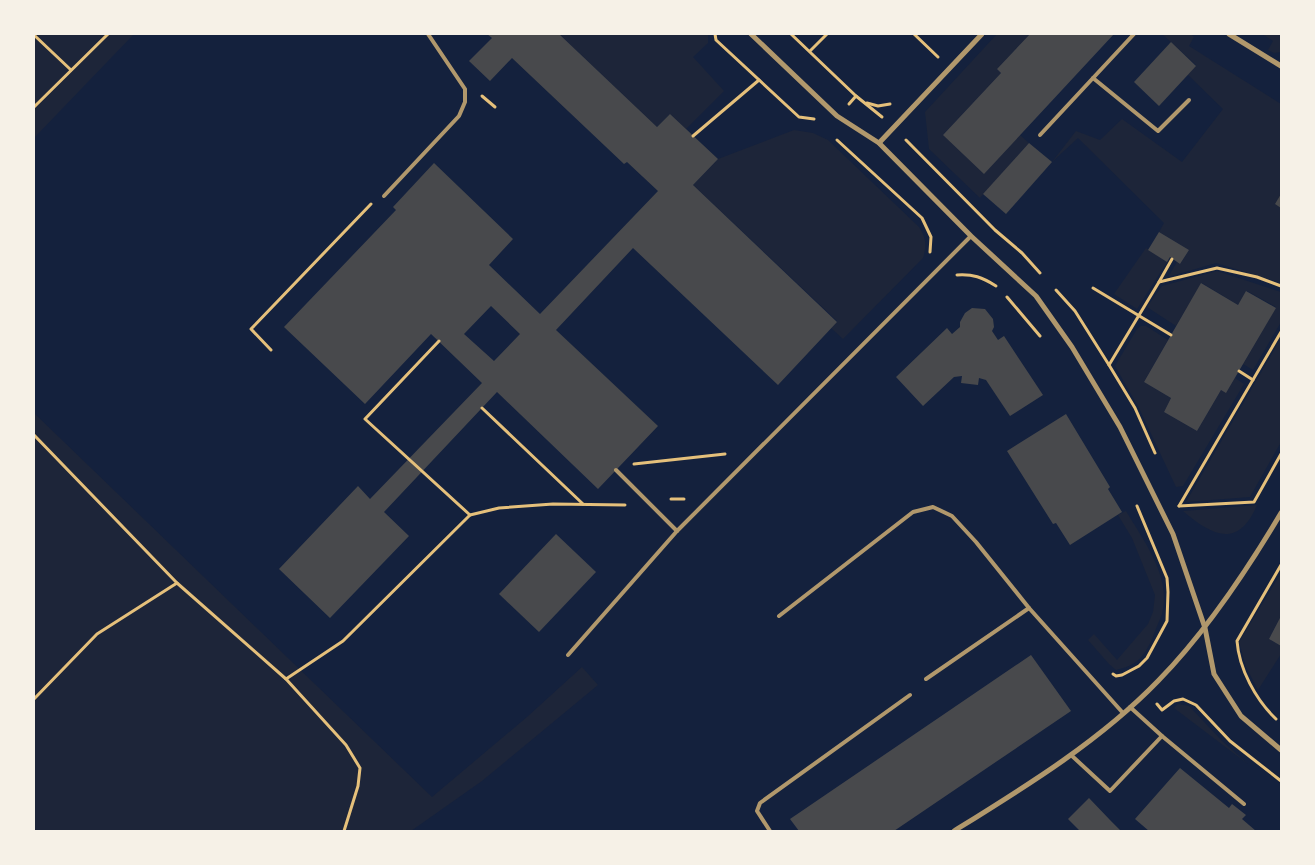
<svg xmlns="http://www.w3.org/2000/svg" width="1315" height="865" font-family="'Fira Sans',sans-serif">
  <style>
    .green { fill: #1d2539 }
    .building { fill: #48494c; fill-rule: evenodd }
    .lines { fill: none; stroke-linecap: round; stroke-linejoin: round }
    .path { stroke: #e5c07b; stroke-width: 3 }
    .service { stroke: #b1986c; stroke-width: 4 }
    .minor { stroke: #b1986c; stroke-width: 5 }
  </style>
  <rect width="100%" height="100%" fill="#14213d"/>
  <!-- green -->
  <g class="green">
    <path d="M34 34H134L34 138Z"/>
    <path d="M559 34H708V43L693 57 724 91 686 129 670 114 657 127Z"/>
    <path d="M997 34H1030L997 69 1001 73 943 135H1020L1029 143 980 198 929 149 925 112Z"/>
    <path d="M1162 34H1191L1194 37 1189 46 1281 104V283L1216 263 1168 277 1177 262 1180 264 1189 250 1159 232 1164 223 1078 138 1052 162 1076 131 1100 140 1122 119 1182 162 1223 109 1186 73 1196 65Z"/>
    <path d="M1262 34H1281V52L1274 53 1268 50 1273 41Z"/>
    <path d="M794 130 813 133 828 140 919 227C926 238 927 245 923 258L843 339 831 328 837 321 693 185 718 159Z"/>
    <path d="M1146 248 1167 262 1137 309 1114 294Z"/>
    <path d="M1217 271 1281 292V322L1253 370 1243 364 1276 307 1247 291 1238 305 1202 283 1176 326 1147 307 1162 286Z"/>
    <path d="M1141 326H1146L1168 340 1144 382 1171 398 1164 412 1197 431 1221 390 1226 392 1235 378 1244 384 1183 486 1176 487 1139 408 1115 366 1137 329Z"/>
    <path d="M1281 338V442L1250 497 1186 502Z"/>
    <path d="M34 413 432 797 527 717 582 667 598 685 482 781 411 831H34Z"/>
    <path d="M1257 505C1238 550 1211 535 1183 511Z"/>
    <path d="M1126 511C1143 540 1172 577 1162 614 1159 622 1155 630 1152 639 1143 658 1137 665 1116 670L1109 664 1088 640 1094 634 1117 660 1148 624 1153 612 1155 595 1132 538 1118 515Z"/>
    <path d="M1281 573V616L1269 639 1281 646V654L1258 690 1246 667 1239 642Z"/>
    <path d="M1178 704 1189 706 1222 741 1248 764 1174 708Z"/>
  </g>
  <!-- building -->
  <g class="building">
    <path d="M487 34H559L657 127 670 114 718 159 693 185 837 322 778 385 633 248 556 330 658 426 598 489 497 392 384 512 409 536 330 618 279 569 358 486 370 499 482 383 431 334 365 404 284 327 396 210 393 207 434 163 513 239 489 265 540 314 658 191 627 162 624 164 512 58 490 81 469 61 492 38ZM491 306 520 334 494 361 464 334Z"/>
    <path d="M1030 34H1114L984 174 943 135 1001 73 997 69Z"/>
    <path d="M1171 42 1196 66 1159 106 1134 82Z"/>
    <path d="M1029 143 1052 162 1006 214 983 194Z"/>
    <path d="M1281 194V208L1275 204Z"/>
    <path d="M1159 232 1189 250 1180 264 1170 257 1167 262 1148 250Z"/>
    <path d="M1201 283 1238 305 1246 291 1276 308 1226 393 1221 390 1197 431 1164 412 1171 398 1144 382Z"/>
    <path d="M972 308 985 309 993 319 994 327 992 331 998 340 1004 336 1043 395 1010 416 986 380 979 378 978 385 961 383 962 376 954 377 923 406 896 377 947 328 952 334 960 327V322L965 313Z"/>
    <path d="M1066 414 1110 487 1108 489 1122 512 1070 545 1056 523 1053 524 1007 451Z"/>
    <path d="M556 534 596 572 539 632 499 594Z"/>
    <path d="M1281 616V646L1269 639Z"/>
    <path d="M1031 655 1071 711 894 831H799L790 819Z"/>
    <path d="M1180 768 1229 808 1232 804 1246 815 1242 819 1256 831H1149L1135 819Z"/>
    <path d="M1089 798 1110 820 1121 831H1080L1068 819Z"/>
  </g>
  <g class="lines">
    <!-- path -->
    <g class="path">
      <path d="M715 34 716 40 799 117 814 119"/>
      <path d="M791 34 856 96"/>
      <path d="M914 34 938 57"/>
      <path d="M34 35 71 70"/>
      <path d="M810 51 827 34"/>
      <path d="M482 96 495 107"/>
      <path d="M867 103 878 106 890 104"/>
      <path d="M849 104 856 96 882 117"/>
      <path d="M34 107 108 34"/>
      <path d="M693 136 759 80"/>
      <path d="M837 140 922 218 931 237 930 252"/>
      <path d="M906 140 995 230 1022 253 1040 273"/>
      <path d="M957 275C973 274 982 277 996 286"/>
      <path d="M1159 282 1172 259"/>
      <path d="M1093 288 1171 335"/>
      <path d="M1056 290 1075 311 1109 365"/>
      <path d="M1007 297 1040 336"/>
      <path d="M439 341 365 419 470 515"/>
      <path d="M271 350 251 329 371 204"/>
      <path d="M1239 371 1253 380"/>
      <path d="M482 408 583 504"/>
      <path d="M34 435 177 583 97 634 34 699"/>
      <path d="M1155 453 1135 408 1109 365 1159 282 1217 268 1257 277 1281 286"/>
      <path d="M634 464 725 454"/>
      <path d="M671 499H684"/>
      <path d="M1179 506 1281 332"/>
      <path d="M1179 506 1254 502 1281 454"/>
      <path d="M177 583 286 679 346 745 360 768 358 786 344 831"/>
      <path d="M1113 674 1116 676 1122 675 1139 666 1147 658 1167 621 1168 592 1167 578 1137 506"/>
      <path d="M286 679 343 641 470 515 499 508 553 504 625 505"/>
      <path d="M1157 704 1162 710 1174 701 1183 699 1196 705 1230 741 1281 781"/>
      <path d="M1276 719C1256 700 1239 669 1237 641L1281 565"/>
    </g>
    <!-- service -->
    <g class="service">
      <path d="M1093 78 1158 131 1189 100"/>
      <path d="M1040 135 1134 34"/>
      <path d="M384 196 459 116 465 102V89L428 34"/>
      <path d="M616 470 677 531"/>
      <path d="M779 616 913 512 933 507 952 516 976 542 1029 608 1123 713"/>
      <path d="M568 655 677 531 971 236"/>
      <path d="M926 679 1029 608"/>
      <path d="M1130 707 1162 736"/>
      <path d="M1071 755 1110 791 1162 736 1244 804"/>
      <path d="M770 831 757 811 760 803 910 695"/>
    </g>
    <!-- minor -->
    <g class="minor">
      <path d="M751 34 837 116 879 143 971 236 1036 296 1072 347 1120 427 1173 534 1205 628 1214 674 1241 716 1281 750"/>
      <path d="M1229 34 1281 66"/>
      <path d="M879 143 982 34"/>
      <path d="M954 831C1025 787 1100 741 1158 681 1206 632 1246 572 1281 513"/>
    </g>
  </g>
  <!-- border -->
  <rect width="1315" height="865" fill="none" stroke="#f6f1e7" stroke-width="70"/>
</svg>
